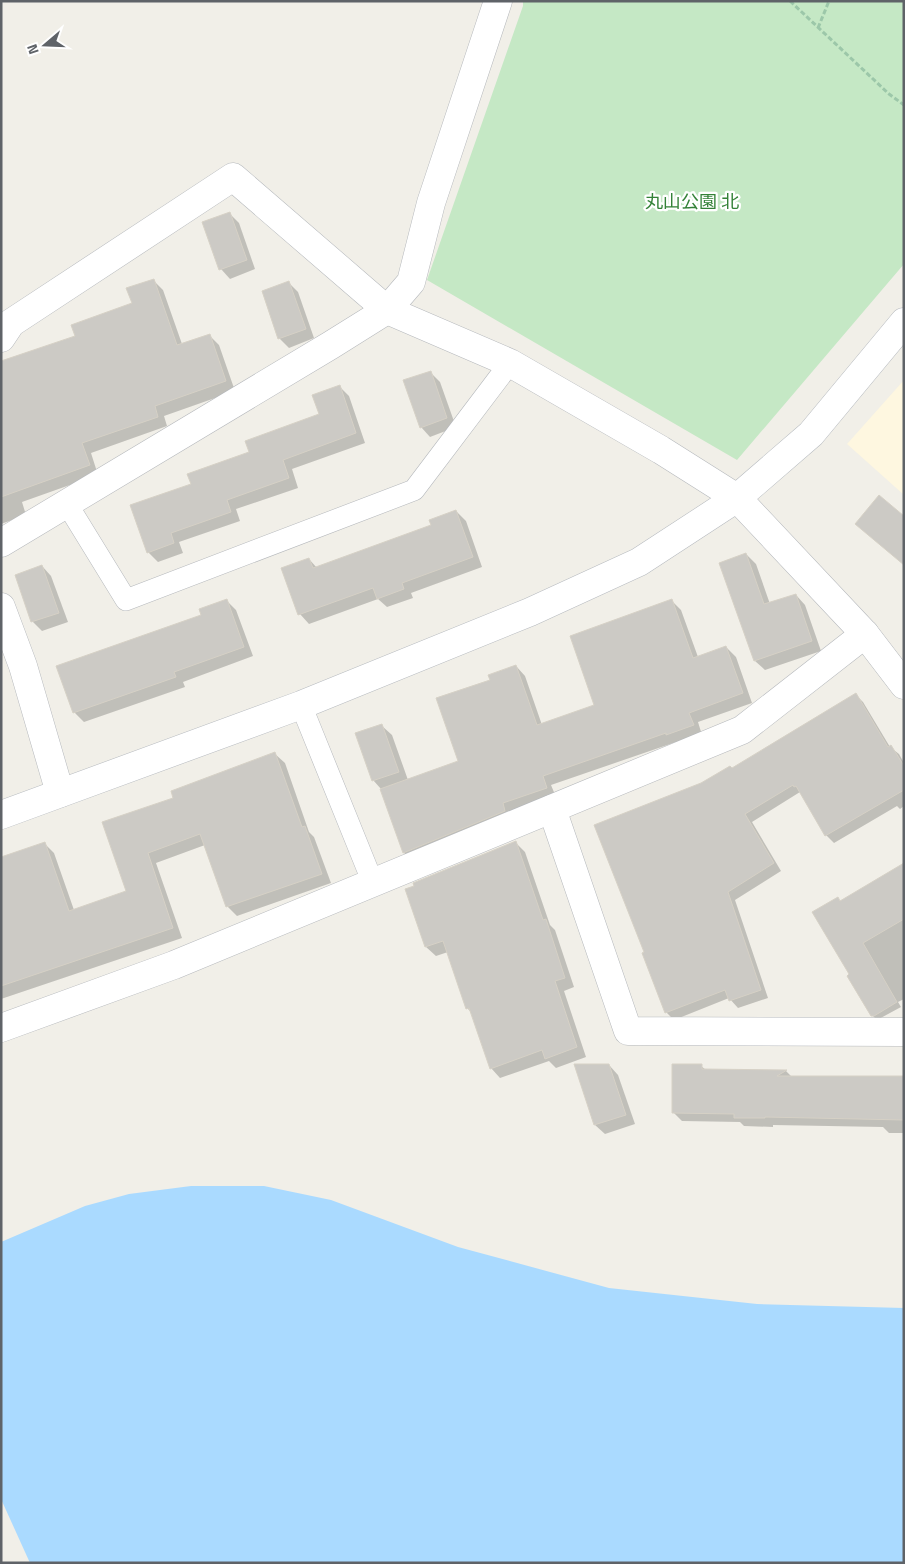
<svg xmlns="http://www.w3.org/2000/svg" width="905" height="1564" font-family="'Titillium Web','Noto Sans JP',sans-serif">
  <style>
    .commercial { fill: #fef7e0 }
    .green { fill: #c5e8c5 }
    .water { fill: #aadaff }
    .shadow { fill: #0003 }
    .building { fill: #cccac5; stroke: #d6d1c6 }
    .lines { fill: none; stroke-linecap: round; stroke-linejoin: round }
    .lane-casing { stroke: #b5b8bc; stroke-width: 22 }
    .street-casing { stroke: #b5b8bc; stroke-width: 29 }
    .secondary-casing { stroke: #b6babf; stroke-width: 29 }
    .path { stroke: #9cc7a9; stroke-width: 3; stroke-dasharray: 5 2.5; stroke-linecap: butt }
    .lane { stroke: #fff; stroke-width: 21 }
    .street { stroke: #fff; stroke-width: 28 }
    .secondary { stroke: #fff; stroke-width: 28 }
    .labels { text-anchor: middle; stroke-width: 4.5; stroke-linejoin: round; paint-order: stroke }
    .park-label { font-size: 18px; fill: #348238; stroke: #fff }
  </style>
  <rect width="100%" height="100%" fill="#f1efe8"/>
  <!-- commercial -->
  <path class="commercial" d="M904 380V495L847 444Z"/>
  <!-- green -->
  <path class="green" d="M523 1H904V264L737 460 427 280 523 6Z"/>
  <!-- water -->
  <path class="water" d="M191 1186H264L331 1200 458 1247 609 1288 757 1304 904 1308V1563H30L1 1499V1242L85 1206 129 1194Z"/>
  <!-- shadow -->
  <g class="shadow">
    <path d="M230 214 239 223 255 269 230 279 221 269Z"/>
    <path d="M153 280 163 290 182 344 209 335 219 345 235 391 164 416 167 426 91 453 98 475 22 502 26 515 1 524V459L76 336 133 304Z"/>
    <path d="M288 282 298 292 314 338 289 348 279 338Z"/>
    <path d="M430 372 440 382 456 427 430 437 421 427Z"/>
    <path d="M340 387 349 396 365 443 292 469 298 488 236 509 240 521 179 542 183 553 158 562 148 552 192 485 320 415Z"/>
    <path d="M456 511 466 521 482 567 411 593 413 598 387 607 378 599 309 624 300 614 309 559 317 568 432 526Z"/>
    <path d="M746 554 756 564 770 604 796 595 805 605 821 651 765 670 755 661 720 563Z"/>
    <path d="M42 566 51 576 68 622 42 631 32 621Z"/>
    <path d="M671 600 681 610 698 657 726 647 736 657 752 703 698 722 702 735 677 744 676 742 551 785 556 797 414 862 404 853 381 789 373 780 382 726 392 735 408 780 460 762 492 680 516 666 525 676 542 725 596 705Z"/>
    <path d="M227 601 236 610 253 656 183 682 185 687 84 722 75 713 58 667 203 615Z"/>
    <path d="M856 695 863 702 890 747 899 754 904 763V806L900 809 897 806 834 843 826 835 800 792 752 822 781 871 735 900 768 998 738 1008 729 998 674 1020 666 1012 701 784 732 770Z"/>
    <path d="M275 754 285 763 309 832 314 837 331 883 237 916 227 906 205 845 156 863 182 938 1 999V858L44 843 54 853 74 910 128 892 175 798Z"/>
    <path d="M515 842 525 852 550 925 555 930 574 987 564 991 586 1057 556 1068 549 1061 500 1078 491 1068 472 1013 467 1008 448 952 436 956 426 947Z"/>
    <path d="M904 870V999L898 1002 901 1007 877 1020 872 1015 851 975 841 902Z"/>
    <path d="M575 1065H609L618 1075 635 1124 605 1134 595 1125Z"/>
    <path d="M701 1066 706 1070 786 1071 792 1077H904V1133H889L883 1127 773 1125V1127L744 1126 740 1122 682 1121 673 1112Z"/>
  </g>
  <!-- building -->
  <g class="building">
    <path d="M230 212 247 260 219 270 202 222Z"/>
    <path d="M154 279 177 345 210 334 226 381 155 406 158 417 82 443 90 465 1 497V361L75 336 71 325 132 303 126 288Z"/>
    <path d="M289 281 306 329 278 339 262 291Z"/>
    <path d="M431 371 447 418 420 428 403 380Z"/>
    <path d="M340 385 356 433 283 460 289 478 227 500 231 512 171 533 174 543 147 553 130 505 191 484 187 474 249 452 245 441 319 414 312 395Z"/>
    <path d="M879 495 904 516V565L855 524Z"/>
    <path d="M456 510 473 557 402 583 404 589 377 599 373 588 298 615 281 568 309 558 313 568 431 525 429 520Z"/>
    <path d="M746 553 764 604 796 594 812 641 754 661 719 563Z"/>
    <path d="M42 565 59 613 31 622 15 575Z"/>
    <path d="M227 599 244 647 174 672 176 677 73 713 56 666 201 615 199 609Z"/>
    <path d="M672 599 693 658 726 646 743 693 689 713 694 725 666 735V733L543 776 547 788 503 803 505 811 403 853 380 789 458 761 436 698 490 680 488 675 516 665 537 725 594 705 570 636Z"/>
    <path d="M856 693 888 747 891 745 904 766V790L825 836 796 786 794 787 793 785 745 814 774 863 728 892 761 990 729 1001 725 990 665 1013 642 953 644 952 594 825 701 783 730 766 732 768Z"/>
    <path d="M382 724 399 772 372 781 355 733Z"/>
    <path d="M275 752 302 827 305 826 322 874 226 907 200 834 148 853 173 928 1 986V857L45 842 69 911 126 891 102 822 173 798 171 791Z"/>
    <path d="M516 841 543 920 546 919 565 978 555 981 577 1047 545 1059 542 1050 490 1069 469 1008 466 1009 443 941 425 947 405 889 414 886 413 883Z"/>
    <path d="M904 863V919L863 943 897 1002 874 1016H871L847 976 849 974 812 912 838 897 840 901Z"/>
    <path d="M574 1064H609L626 1115 594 1125Z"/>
    <path d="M672 1064H702V1069L787 1070 777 1076H904V1120L765 1117V1118H734V1114L672 1113Z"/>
  </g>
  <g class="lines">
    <defs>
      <g id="lane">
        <path d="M67 504 126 600 414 490 510 363"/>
        <path d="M301 705 373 883"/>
      </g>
      <g id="street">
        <path d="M1 338 11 323 233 177 387 310 510 363 661 450 737 498 865 634 904 685"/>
        <path d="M1 543 331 345 387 310 411 282 431 203 498 1"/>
        <path d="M1 607 23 666 60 793"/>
        <path d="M552 809 628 1031 904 1032"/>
        <path d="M1 1028 174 965 742 730 865 634"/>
      </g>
      <path id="secondary" d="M1 815 301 705 530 612 639 562 737 498 811 434 904 322"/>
    </defs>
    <!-- lane casing -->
    <use href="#lane" class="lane-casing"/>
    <!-- street casing -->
    <use href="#street" class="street-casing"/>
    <!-- secondary casing -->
    <use href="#secondary" class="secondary-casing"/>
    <!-- path -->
    <g class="path">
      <path d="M790 1 889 94 904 105"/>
      <path d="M818 28 829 1"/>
    </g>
    <!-- lane -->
    <use href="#lane" class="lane"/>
    <!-- street -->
    <use href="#street" class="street"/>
    <!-- secondary -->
    <use href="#secondary" class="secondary"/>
  </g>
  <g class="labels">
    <!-- park labels -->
    <g class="park-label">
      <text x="692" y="208">丸山公園 北</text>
    </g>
  </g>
  <!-- border -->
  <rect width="905" height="1564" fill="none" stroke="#5f6368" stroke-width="5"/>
  <!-- north arrow -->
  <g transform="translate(45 45) rotate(251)" stroke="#ffffff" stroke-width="4" paint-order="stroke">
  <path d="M0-4L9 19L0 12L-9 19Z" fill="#5f6368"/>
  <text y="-8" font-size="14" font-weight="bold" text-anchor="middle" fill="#5f6368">N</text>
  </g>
</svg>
